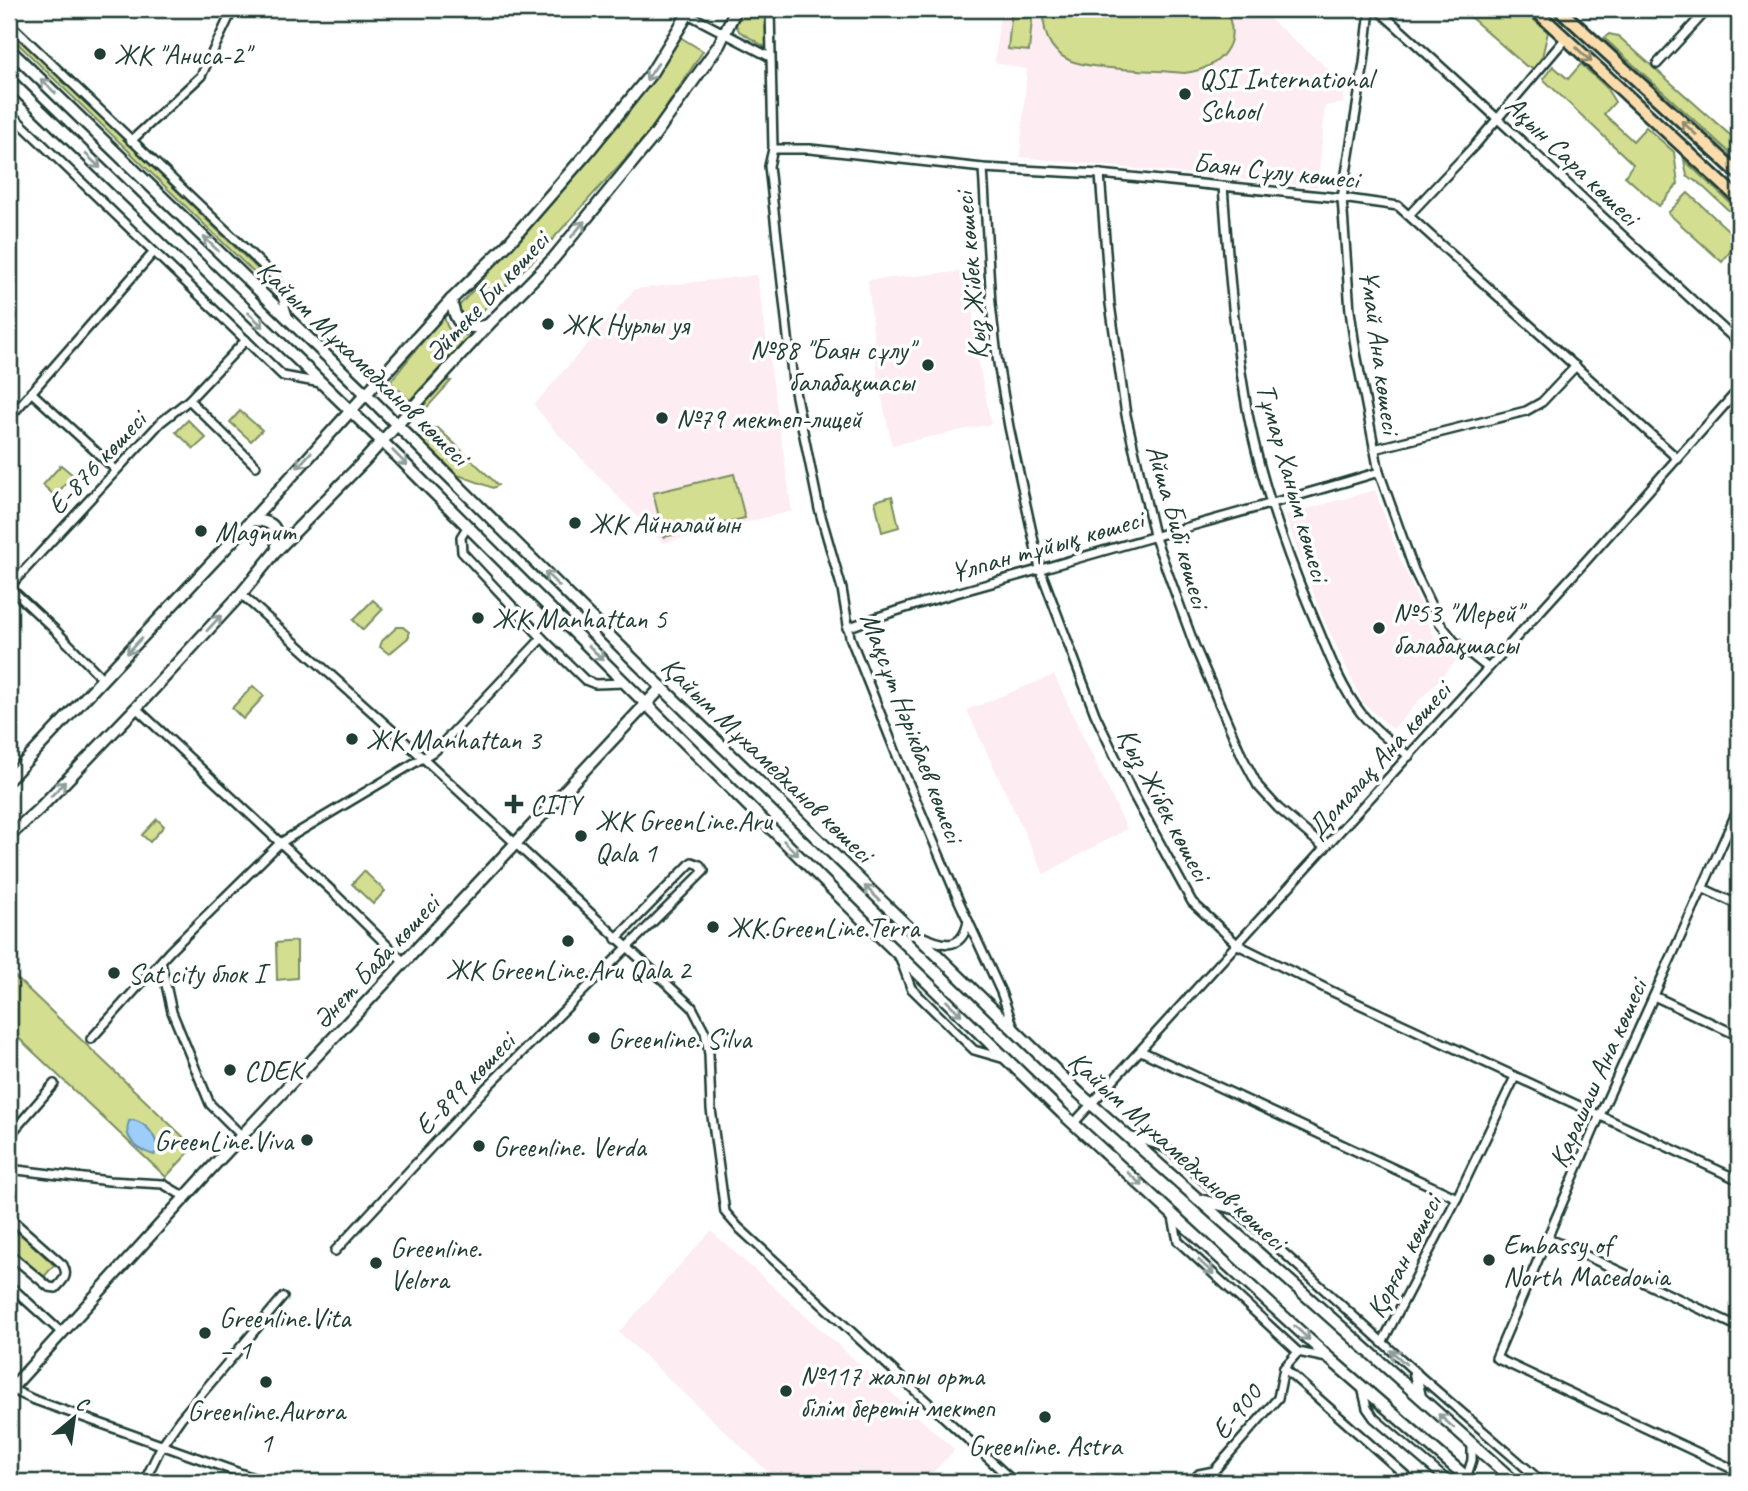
<svg xmlns="http://www.w3.org/2000/svg" width="1748" height="1491" font-family="Caveat,sans-serif">
  <style>
    .built { fill: #fdecf1 }
    .green { fill: #d3de91; stroke: #798e62; stroke-width: 2 }
    .water { fill: #9dcef9; stroke: #6b94aa; stroke-width: 2 }
    .lines { fill: none; stroke-linecap: round; stroke-linejoin: round }
    .street-casing { stroke: #1f3d34; stroke-width: 12 }
    .secondary-casing { stroke: #1f3d34; stroke-width: 15 }
    .primary-casing { stroke: #1f3d34; stroke-width: 16 }
    .street { stroke: #fff; stroke-width: 7 }
    .secondary { stroke: #fff; stroke-width: 10 }
    .primary { stroke: #fddcac; stroke-width: 10 }
    .oneway { stroke: #8e8c70 }
    .oneway2 { stroke: #8f9e9a }
    .poi-dot { fill: #1f3d34; stroke: #fff; stroke-width: 2.5 }
    .labels { text-anchor: middle; stroke-width: 7; stroke-linejoin: round; paint-order: stroke }
    .poi-label { font-size: 28px; fill: #1f3d34; stroke: #fff; text-anchor: start }
    .street-label { font-size: 28px; fill: #1f3d34; stroke: #fff }
  </style>
  <rect width="100%" height="100%" fill="#fff"/>
  <filter id="ink" filterUnits="userSpaceOnUse"><feTurbulence type="fractalNoise" baseFrequency=".0143" numOctaves="2"/><feDisplacementMap in="SourceGraphic" scale="14" xChannelSelector="R" yChannelSelector="G"/><feConvolveMatrix kernelMatrix="1 2 1 2 8 2 1 2 1" color-interpolation-filters="sRGB"/></filter>
  <g filter="url(#ink)">
    <!-- built -->
    <g class="built">
      <path d="M1000 9H1258L1346 84 1343 103 1325 106 1318 187 1020 157 1027 69 995 63Z"/>
      <path d="M969 271 976 350 991 424 892 445 878 380 868 280Z"/>
      <path d="M757 275 792 511 663 543 556 432 534 405 635 289Z"/>
      <path d="M1375 490 1398 554 1438 646 1456 661 1393 729 1363 703 1319 609 1285 515Z"/>
      <path d="M1054 675 1127 829 1044 874 967 710Z"/>
      <path d="M711 1231 955 1450 923 1482H779L619 1332Z"/>
    </g>
    <!-- green -->
    <g class="green">
      <path d="M743 9H767V48L739 31 736 25Z"/>
      <path d="M1012 9H1033L1029 51 1008 49Z"/>
      <path d="M1046 9H1225C1244 44 1219 69 1184 73 1156 70 1091 70 1069 60 1049 51 1040 28 1046 9Z"/>
      <path d="M1461 9H1521L1548 32 1542 57 1534 68 1526 66Z"/>
      <path d="M9 28 270 281 274 292 9 35Z"/>
      <path d="M1609 34 1618 36 1739 143V161L1604 38Z"/>
      <path d="M680 37 703 51 651 130 534 260 494 297 474 322 462 318 458 313 459 306 625 118Z"/>
      <path d="M1581 64 1605 86 1615 102 1604 114 1633 141 1646 127 1674 152 1678 184 1659 206 1625 176 1633 164 1543 79 1553 66 1568 79Z"/>
      <path d="M1684 160 1739 211V220L1699 183 1687 176Z"/>
      <path d="M1688 193 1739 240 1722 262 1668 213Z"/>
      <path d="M444 315C447 333 452 333 470 336L410 400 390 382Z"/>
      <path d="M444 380 451 381 422 413 418 408Z"/>
      <path d="M240 411 262 430 251 441 230 422Z"/>
      <path d="M188 420 206 438 194 449 176 432Z"/>
      <path d="M429 428H438L498 485 493 488 458 475 419 439Z"/>
      <path d="M61 465 73 475 55 496 43 485Z"/>
      <path d="M734 474 745 518 664 537 653 493Z"/>
      <path d="M892 496 899 527 882 532 875 501Z"/>
      <path d="M373 600 383 609 363 630 353 620Z"/>
      <path d="M397 627H403L409 632V637L389 654 380 647 382 641Z"/>
      <path d="M253 686 264 696 243 719 232 708Z"/>
      <path d="M157 819 164 826 150 842 142 835Z"/>
      <path d="M364 871 385 891 373 904 352 884Z"/>
      <path d="M297 941V978L277 980 276 943Z"/>
      <path d="M9 971 194 1147 166 1177 9 1029Z"/>
      <path d="M18 1232 54 1265 43 1278 9 1246V1242Z"/>
    </g>
    <!-- water -->
    <path class="water" d="M133 1120C148 1124 155 1134 158 1149L154 1155C138 1150 122 1139 129 1121Z"/>
    <g class="lines">
      <defs>
        <g id="street">
          <path d="M678 9 770 57"/>
          <path d="M770 9 773 149 769 166 793 382 819 509 842 589 850 637 898 758 958 899 1001 992 1014 1028"/>
          <path d="M1370 9 1364 63 1342 198 1350 311 1356 353 1379 472 1414 570 1439 622 1454 641 1488 668"/>
          <path d="M1377 9C1500 118 1618 233 1739 343"/>
          <path d="M9 23 276 278 288 316"/>
          <path d="M1657 64 1708 9"/>
          <path d="M9 112 283 376 321 383"/>
          <path d="M131 141 201 76 233 9"/>
          <path d="M773 149H810L983 168 1100 174 1342 198 1398 206 1678 459"/>
          <path d="M983 168 991 304 997 357 1009 427 1040 569 1095 714 1133 794 1192 902 1238 945 1331 991 1739 1180"/>
          <path d="M1100 174 1110 304 1126 415 1154 535 1195 647 1242 756 1258 786 1278 808 1325 848"/>
          <path d="M1223 186C1228 256 1233 327 1245 397 1257 471 1283 545 1312 614 1326 647 1339 685 1361 713 1375 730 1392 743 1409 756"/>
          <path d="M1409 215 1476 144 1566 38"/>
          <path d="M246 340 189 400 256 466"/>
          <path d="M31 392 116 470"/>
          <path d="M9 418 154 252"/>
          <path d="M1374 449 1526 411 1542 402 1576 366"/>
          <path d="M468 526 461 537 462 552 542 638 585 680 595 684 625 683"/>
          <path d="M9 587 161 422 189 400"/>
          <path d="M9 587 55 630 103 679"/>
          <path d="M241 594 422 757 692 1007 705 1032 709 1054 711 1109 725 1212 738 1227 1014 1482"/>
          <path d="M847 628C911 604 976 588 1041 569 1153 536 1266 506 1379 472"/>
          <path d="M136 708 333 892 405 963"/>
          <path d="M1739 807 1600 1115 1496 1358 1739 1472"/>
          <path d="M1702 888 1739 905"/>
          <path d="M919 935C941 945 962 953 968 921"/>
          <path d="M900 958 911 988 974 1050 1005 1059"/>
          <path d="M161 962 172 1012 210 1104 242 1136"/>
          <path d="M1654 996 1739 1036"/>
          <path d="M91 1039 170 951 280 843 436 750 542 638"/>
          <path d="M1141 1051 1457 1198"/>
          <path d="M1074 1123 1585 562 1739 389"/>
          <path d="M9 1136 54 1084"/>
          <path d="M1129 1136 1161 1146 1172 1152 1422 1378 1542 1482"/>
          <path d="M9 1169 109 1181 163 1184 185 1197"/>
          <path d="M1172 1213 1178 1241 1298 1352 1327 1358"/>
          <path d="M1548 1238 1739 1327"/>
          <path d="M335 1251 486 1088 704 871 700 865 692 862 616 939"/>
          <path d="M9 1254 49 1287 56 1288C63 1280 69 1276 63 1265L11 1219"/>
          <path d="M9 1285 62 1333"/>
          <path d="M1382 1343 1457 1198 1515 1077"/>
          <path d="M1284 1368 1413 1482"/>
          <path d="M1362 1387 1367 1408 1374 1418 1449 1482"/>
          <path d="M9 1388 32 1399 265 1482"/>
          <path d="M144 1482 162 1445 181 1418 283 1297"/>
          <path d="M1191 1482 1199 1474 1214 1471 1278 1398 1284 1368 1298 1352"/>
          <path d="M1465 1482 1472 1460V1444"/>
        </g>
        <g id="secondary">
          <path d="M9 49 366 394 650 676 1079 1093 1515 1482"/>
          <path d="M9 80 395 454 866 923 1062 1113 1330 1359 1472 1482"/>
          <path d="M451 300C456 325 462 331 488 325"/>
          <path d="M252 520C276 521 277 528 277 550"/>
          <path d="M9 779 252 520 451 300 507 245 587 153 650 75 691 9"/>
          <path d="M9 836 39 809 136 708 241 594 277 550 365 460 488 325 553 259 654 136 719 45 736 9"/>
          <path d="M1200 1200 1234 1208"/>
          <path d="M1415 1373 1420 1397"/>
          <path d="M9 1391 218 1161 662 687"/>
        </g>
        <g id="primary">
          <path d="M1534 9 1739 199"/>
          <path d="M1559 9 1739 174"/>
        </g>
      </defs>
      <!-- street casing -->
      <use href="#street" class="street-casing"/>
      <!-- secondary casing -->
      <use href="#secondary" class="secondary-casing"/>
      <!-- primary casing -->
      <use href="#primary" class="primary-casing"/>
      <!-- street -->
      <use href="#street" class="street"/>
      <!-- secondary -->
      <use href="#secondary" class="secondary"/>
      <!-- primary -->
      <use href="#primary" class="primary"/>
    </g>
    <!-- one-way arrows -->
    <defs><path id="oneway-shaft" d="M-6 0H5M1.5-3L5.5 0L1.5 3" fill="none" stroke-width="1.6" stroke-linecap="round" stroke-linejoin="round" transform="scale(1.75)"/></defs>
    <g class="oneway">
      <use href="#oneway-shaft" transform="translate(1584 55) rotate(44)"/>
      <use href="#oneway-shaft" transform="translate(1689 128) rotate(-137)"/>
    </g>
    <g class="oneway2">
      <use href="#oneway-shaft" transform="translate(652 72) rotate(125)"/>
      <use href="#oneway-shaft" transform="translate(48 86) rotate(-136)"/>
      <use href="#oneway-shaft" transform="translate(93 161) rotate(44)"/>
      <use href="#oneway-shaft" transform="translate(578 229) rotate(-50)"/>
      <use href="#oneway-shaft" transform="translate(211 244) rotate(-136)"/>
      <use href="#oneway-shaft" transform="translate(256 320) rotate(44)"/>
      <use href="#oneway-shaft" transform="translate(400 458) rotate(45)"/>
      <use href="#oneway-shaft" transform="translate(304 460) rotate(132)"/>
      <use href="#oneway-shaft" transform="translate(552 579) rotate(-135)"/>
      <use href="#oneway-shaft" transform="translate(214 623) rotate(-47)"/>
      <use href="#oneway-shaft" transform="translate(134 646) rotate(133)"/>
      <use href="#oneway-shaft" transform="translate(596 653) rotate(45)"/>
      <use href="#oneway-shaft" transform="translate(58 789) rotate(-46)"/>
      <use href="#oneway-shaft" transform="translate(791 848) rotate(45)"/>
      <use href="#oneway-shaft" transform="translate(872 893) rotate(-136)"/>
      <use href="#oneway-shaft" transform="translate(954 1008) rotate(44)"/>
      <use href="#oneway-shaft" transform="translate(1135 1179) rotate(42)"/>
      <use href="#oneway-shaft" transform="translate(1206 1267) rotate(43)"/>
      <use href="#oneway-shaft" transform="translate(1302 1333) rotate(43)"/>
      <use href="#oneway-shaft" transform="translate(1398 1357) rotate(-138)"/>
      <use href="#oneway-shaft" transform="translate(1446 1421) rotate(-138)"/>
    </g>
  </g>
  <!-- markers -->
  <g class="poi-dot">
    <circle cx="100" cy="54" r="7"/>
    <circle cx="1185" cy="94" r="7"/>
    <circle cx="548" cy="324" r="7"/>
    <circle cx="928" cy="365" r="7"/>
    <circle cx="662" cy="418" r="7"/>
    <circle cx="575" cy="523" r="7"/>
    <circle cx="201" cy="531" r="7"/>
    <circle cx="478" cy="618" r="7"/>
    <circle cx="1379" cy="628" r="7"/>
    <circle cx="352" cy="739" r="7"/>
    <path d="M510.5 793.5h7v7h7v7h-7v7h-7v-7h-7v-7h7z"/>
    <circle cx="581" cy="836" r="7"/>
    <circle cx="713" cy="927" r="7"/>
    <circle cx="568" cy="941" r="7"/>
    <circle cx="114" cy="973" r="7"/>
    <circle cx="594" cy="1038" r="7"/>
    <circle cx="230" cy="1070" r="7"/>
    <circle cx="307" cy="1140" r="7"/>
    <circle cx="479" cy="1146" r="7"/>
    <circle cx="1489" cy="1260" r="7"/>
    <circle cx="376" cy="1263" r="7"/>
    <circle cx="205" cy="1333" r="7"/>
    <circle cx="266" cy="1382" r="7"/>
    <circle cx="786" cy="1391" r="7"/>
    <circle cx="1045" cy="1417" r="7"/>
  </g>
  <g class="labels">
    <!-- poi labels -->
    <g class="poi-label">
      <text x="114" y="64">ЖК "Аниса-2"</text>
      <text x="1199" y="88">QSI International<tspan x="1199" dy="32">School</tspan></text>
      <text x="562" y="334">ЖК Нурлы уя</text>
      <text x="914" y="359" text-anchor="end">№88 "Баян сұлу"<tspan x="914" dy="32">балабақшасы</tspan></text>
      <text x="676" y="428">№79 мектеп-лицей</text>
      <text x="589" y="533">ЖК Айналайын</text>
      <text x="215" y="541">Magnum</text>
      <text x="1393" y="622">№53 "Мерей"<tspan x="1393" dy="32">балабақшасы</tspan></text>
      <text x="492" y="628">ЖК Manhattan 5</text>
      <text x="366" y="749">ЖК Manhattan 3</text>
      <text x="530" y="814">CITY</text>
      <text x="595" y="830">ЖК GreenLine.Aru<tspan x="595" dy="32">Qala 1</tspan></text>
      <text x="727" y="937">ЖК.GreenLine.Terra</text>
      <text x="568" y="979" text-anchor="middle">ЖК GreenLine.Aru Qala 2</text>
      <text x="128" y="983">Sat city блок I</text>
      <text x="608" y="1048">Greenline. Silva</text>
      <text x="244" y="1080">CDEK</text>
      <text x="293" y="1150" text-anchor="end">GreenLine.Viva</text>
      <text x="493" y="1156">Greenline. Verda</text>
      <text x="1503" y="1254">Embassy of<tspan x="1503" dy="32">North Macedonia</tspan></text>
      <text x="390" y="1257">Greenline.<tspan x="390" dy="32">Velora</tspan></text>
      <text x="219" y="1327">Greenline.Vita<tspan x="219" dy="32">– 1</tspan></text>
      <text x="800" y="1385">№117 жалпы орта<tspan x="800" dy="32">білім беретін мектеп</tspan></text>
      <text x="266" y="1420" text-anchor="middle">Greenline.Aurora<tspan x="266" dy="32">1</tspan></text>
      <text x="1045" y="1455" text-anchor="middle">Greenline. Astra</text>
    </g>
    <!-- street labels -->
    <g class="street-label">
      <text transform="translate(1573 160) rotate(44)" y="10">Ақын Сара көшесі</text>
      <text transform="translate(1276 170) rotate(6)" y="10">Баян Сұлу көшесі</text>
      <text transform="translate(970 276) rotate(-95)" y="10">Қыз Жібек көшесі</text>
      <text transform="translate(486 296) rotate(-47)" y="10">Әйтеке Би көшесі</text>
      <text transform="translate(1381 351) rotate(82)" y="10">Ұмай Ана көшесі</text>
      <text transform="translate(364 362) rotate(44)" y="10">Қайым Мұхамедханов көшесі</text>
      <text transform="translate(96 462) rotate(-47)" y="10">Е-876 көшесі</text>
      <text transform="translate(1294 482) rotate(74)" y="10">Тұмар Ханым көшесі</text>
      <text transform="translate(1179 526) rotate(74)" y="10">Айша Бибі көшесі</text>
      <text transform="translate(1046 545) rotate(-16)" y="10">Ұлпан тұйық көшесі</text>
      <text transform="translate(913 727) rotate(69)" y="10">Мақсұт Нәрікбаев көшесі</text>
      <text transform="translate(768 759) rotate(44)" y="10">Қайым Мұхамедханов көшесі</text>
      <text transform="translate(1378 759) rotate(-48)" y="10">Домалақ Ана көшесі</text>
      <text transform="translate(1165 804) rotate(62)" y="10">Қыз Жібек көшесі</text>
      <text transform="translate(375 961) rotate(-47)" y="10">Әнет Баба көшесі</text>
      <text transform="translate(1597 1073) rotate(-66)" y="10">Қарашаш Ана көшесі</text>
      <text transform="translate(464 1083) rotate(-46)" y="10">Е-899 көшесі</text>
      <text transform="translate(1178 1150) rotate(42)" y="10">Қайым Мұхамедханов көшесі</text>
      <text transform="translate(1403 1256) rotate(-63)" y="10">Қорған көшесі</text>
      <text transform="translate(1236 1411) rotate(-51)" y="10">E-900</text>
    </g>
  </g>
  <!-- margin -->
  <rect width="1748" height="1491" fill="none" stroke="#fff" stroke-width="35"/>
  <rect x="18" y="18" width="1713" height="1456" fill="none" stroke="#1f3d34" stroke-width="2.5" filter="url(#ink)"/>
  <!-- north arrow -->
  <g transform="translate(74 1418) rotate(29)" stroke="#ffffff" stroke-width="5" paint-order="stroke">
  <path d="M0-5L12 26L0 18L-12 26Z" fill="#1f3d34"/>
  <text y="-10" font-size="19" font-weight="bold" text-anchor="middle" fill="#1f3d34">С</text>
  </g>
</svg>
